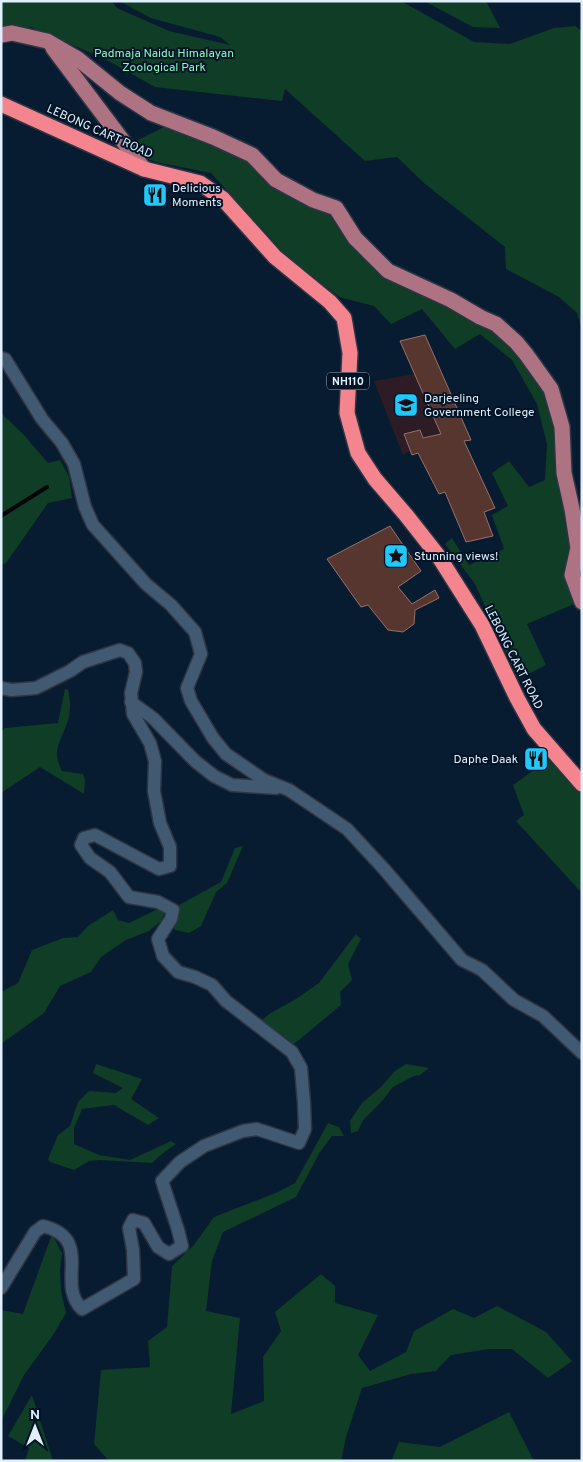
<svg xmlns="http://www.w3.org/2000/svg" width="583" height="1462" font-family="Overpass,sans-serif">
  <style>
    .education { fill: #2d1c25 }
    .green { fill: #0f3d26 }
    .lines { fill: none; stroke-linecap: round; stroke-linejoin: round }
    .stream { stroke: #000608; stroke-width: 4 }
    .building { fill: #56362e; stroke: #967269 }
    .minor-casing { stroke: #2d3545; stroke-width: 15 }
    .major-casing { stroke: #2d3545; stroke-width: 18 }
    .highway-casing { stroke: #2d3545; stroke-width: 18 }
    .minor { stroke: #425a71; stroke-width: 12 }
    .major { stroke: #ad7382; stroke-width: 15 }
    .highway { stroke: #f4848d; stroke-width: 15 }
    .labels { text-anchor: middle; stroke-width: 4; stroke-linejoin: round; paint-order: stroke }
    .shield { fill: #011326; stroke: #9eadbc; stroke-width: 1 }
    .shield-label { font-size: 11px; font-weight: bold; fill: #e1effd }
    .park-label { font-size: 12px; fill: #87faba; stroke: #011326 }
    .street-label { font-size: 12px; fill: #e1effd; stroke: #011326 }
    .poi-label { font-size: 12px; fill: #e1effd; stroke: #011326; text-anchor: start }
  </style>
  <rect width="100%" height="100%" fill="#071c30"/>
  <!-- education -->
  <path class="education" d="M415 374 441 434 423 438 419 430 405 434 410 451 403 455 374 381Z"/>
  <!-- green -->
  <g class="green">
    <path d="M1 1H112L117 8 169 31 230 45 220 37 151 18 119 1H401L474 42 510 44 554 28 575 26 582 31V331L577 313 559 297 506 269 505 247 425 184 397 157 365 161 285 89 282 101 155 87 107 60 31 27 1 31Z"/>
    <path d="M424 1H486L500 28 473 27Z"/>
    <path d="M168 125 252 160 333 212 356 244 492 326 525 360 547 393 558 429 573 549 566 571 569 591 574 604 527 624 546 665 518 679 475 584 445 544 452 538 469 565 504 549 492 515 508 506 492 473 509 461 529 487 545 480 547 444 537 404 512 360 480 334 455 349 422 309 391 324 374 306 339 297 285 255 211 173 156 162 120 149Z"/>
    <path d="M1 413 23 434 48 463 60 460 69 477 72 498 48 503 6 563 1 565Z"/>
    <path d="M65 689 68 690C71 702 71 714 66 726 59 744 52 752 62 771L83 774 85 780 84 794 40 767 1 793V732L5 728 58 723Z"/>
    <path d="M551 758 582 793V887L580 891 516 821 524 815 513 785Z"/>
    <path d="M243 846 227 883 216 892 201 926 189 933 175 930 172 923 179 905 221 882 235 848Z"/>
    <path d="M158 909 165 912 161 921 149 931 126 940 101 957 91 972 60 986 44 1013 1 1044V992L18 983 32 950 63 938 78 937 88 926 113 910 118 920 129 923Z"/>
    <path d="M356 934 361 939 348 964 352 980 340 992 341 1005 294 1044 278 1032 260 1022 269 1014 296 999 319 983Z"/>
    <path d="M96 1064 142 1079 131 1099 159 1118 148 1125 114 1105 82 1109 74 1128V1144L99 1155 130 1160 171 1141 176 1144 163 1153 152 1163 100 1160 89 1161 74 1170 50 1162 48 1159 58 1135 70 1126 78 1102 89 1091 116 1093 123 1088 93 1073Z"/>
    <path d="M406 1064 429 1068 420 1075 414 1076 393 1087 383 1100 363 1120 358 1131 351 1133 350 1121 362 1103 381 1087 395 1071Z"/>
    <path d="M328 1123 339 1127 344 1136H332L320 1152 296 1197 223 1232 212 1261 206 1311 240 1318 231 1414 264 1401 263 1357 281 1331 275 1312 321 1274 335 1286V1303L378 1315 358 1355 370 1371 406 1352 414 1331 453 1309 474 1318 497 1306 546 1332 572 1361 548 1378 512 1349H489L451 1355 436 1371 411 1374 362 1388 346 1437 341 1461H109L94 1444 101 1370 150 1367 148 1341 167 1327 172 1266 193 1246 214 1217 278 1192 295 1183Z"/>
    <path d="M52 1234 62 1253 60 1270 61 1291 66 1313 53 1335 24 1375 1 1421V1310L23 1314Z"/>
    <path d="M32 1395 53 1461H25L29 1448 8 1436Z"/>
    <path d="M509 1412 534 1461H391L399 1442 440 1447Z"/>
  </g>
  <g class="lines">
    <!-- stream -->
    <path class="stream" d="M1 516 47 487"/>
  </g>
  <!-- building -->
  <g class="building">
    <path d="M425 335 471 440 464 441 495 508 484 512 493 536 466 542 445 492 439 494 418 453 412 455 404 434 420 430 423 438 441 434 400 341Z"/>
    <path d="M390 526 421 571 398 587 412 604 435 590 439 598 415 610 414 624 403 632 388 630 368 605 361 607 327 559Z"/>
  </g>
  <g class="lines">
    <defs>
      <g id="minor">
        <path d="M1 358 5 359 42 419 62 443 74 464 85 507 93 525 146 584 171 605 195 632 201 654 187 688 191 701 213 738 226 754 264 780 289 790 347 829 384 869 462 960 482 970 514 1000 543 1016 582 1053"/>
        <path d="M1 688 12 690 36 688 70 671 83 662 120 650 128 653 135 663 136 672 131 693 133 714 150 743 155 761 154 791 160 823 170 847V866L159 869 95 835 84 838 81 845 90 858 110 872 129 897 158 902 173 910 171 919 158 939 163 956 178 972 195 977 212 985 226 1001 292 1052 301 1068 304 1103 305 1129 299 1143 257 1129 243 1131 204 1146 180 1162 162 1181 178 1230 182 1246 169 1254 158 1247 144 1223 133 1220 129 1228 133 1250 134 1279 82 1309C55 1283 95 1239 43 1226L35 1232 1 1288"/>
        <path d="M131 702 153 718 195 761 214 776 232 785 276 788"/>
      </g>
      <g id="major">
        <path d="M1 35 12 33 47 41 78 59 120 93 151 113 213 137 252 155 276 180 313 200 336 208 355 238 388 271 451 300 480 317 496 324 516 342 526 354 551 389 562 427 564 473 572 509 578 548 572 575 582 602"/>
        <path d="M53 48 144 169"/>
      </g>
      <path id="highway" d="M1 104 144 169 200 183 223 199 275 257 330 302 344 318 350 353 347 413 358 453 375 479 406 515 439 557 482 625 517 698 534 729 582 784"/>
    </defs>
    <!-- minor casing -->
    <use href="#minor" class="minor-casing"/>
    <!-- major casing -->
    <use href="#major" class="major-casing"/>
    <!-- highway casing -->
    <use href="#highway" class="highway-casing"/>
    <!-- minor -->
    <use href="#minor" class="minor"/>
    <!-- major -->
    <use href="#major" class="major"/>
    <!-- highway -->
    <use href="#highway" class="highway"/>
  </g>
  <!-- icons -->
  <defs>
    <symbol id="restaurant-square" viewBox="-11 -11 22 22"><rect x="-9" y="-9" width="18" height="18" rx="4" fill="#1fc9fd" stroke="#011326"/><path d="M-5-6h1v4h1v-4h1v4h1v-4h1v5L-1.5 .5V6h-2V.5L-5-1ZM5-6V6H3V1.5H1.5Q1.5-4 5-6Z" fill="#111"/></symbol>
    <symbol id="university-square" viewBox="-11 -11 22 22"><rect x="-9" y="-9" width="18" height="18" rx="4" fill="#1fc9fd" stroke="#011326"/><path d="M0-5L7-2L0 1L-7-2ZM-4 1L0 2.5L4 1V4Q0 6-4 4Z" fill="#111"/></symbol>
    <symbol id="sight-square" viewBox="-11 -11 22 22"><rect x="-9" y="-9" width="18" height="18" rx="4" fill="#1fc9fd" stroke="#011326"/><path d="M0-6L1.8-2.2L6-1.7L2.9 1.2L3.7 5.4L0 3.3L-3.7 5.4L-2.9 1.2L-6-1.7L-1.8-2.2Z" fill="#111"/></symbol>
  </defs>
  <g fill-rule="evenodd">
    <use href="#restaurant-square" x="141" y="181" width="28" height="28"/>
    <use href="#university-square" x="392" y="391" width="28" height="28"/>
    <use href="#sight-square" x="382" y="542" width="28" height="28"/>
    <use href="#restaurant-square" x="522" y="745" width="28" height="28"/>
  </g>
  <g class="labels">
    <!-- shield labels -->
    <rect class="shield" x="327" y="372.5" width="42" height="17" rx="4"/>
    <g class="shield-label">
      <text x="348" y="385">NH110</text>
    </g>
    <!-- park labels -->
    <g class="park-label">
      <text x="164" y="57">Padmaja Naidu Himalayan<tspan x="164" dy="14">Zoological Park</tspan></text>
    </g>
    <!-- street labels -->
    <g class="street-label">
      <text transform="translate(100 131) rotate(24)" y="4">LEBONG CART ROAD</text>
      <text transform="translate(514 657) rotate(63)" y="4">LEBONG CART ROAD</text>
    </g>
    <!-- poi labels -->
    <g class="poi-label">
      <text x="172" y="192">Delicious<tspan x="172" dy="14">Moments</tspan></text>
      <text x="424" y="402">Darjeeling<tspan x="424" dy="14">Government College</tspan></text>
      <text x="414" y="560">Stunning views!</text>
      <text x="518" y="763" text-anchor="end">Daphe Daak</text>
    </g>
  </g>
  <!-- border -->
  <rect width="583" height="1462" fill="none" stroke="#e1effd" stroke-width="5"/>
  <!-- north arrow -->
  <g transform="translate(35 1427)" stroke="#011326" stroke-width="4" paint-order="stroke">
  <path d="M0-4L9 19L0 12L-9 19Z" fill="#e1effd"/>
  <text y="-8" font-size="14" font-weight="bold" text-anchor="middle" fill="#e1effd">N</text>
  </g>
</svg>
